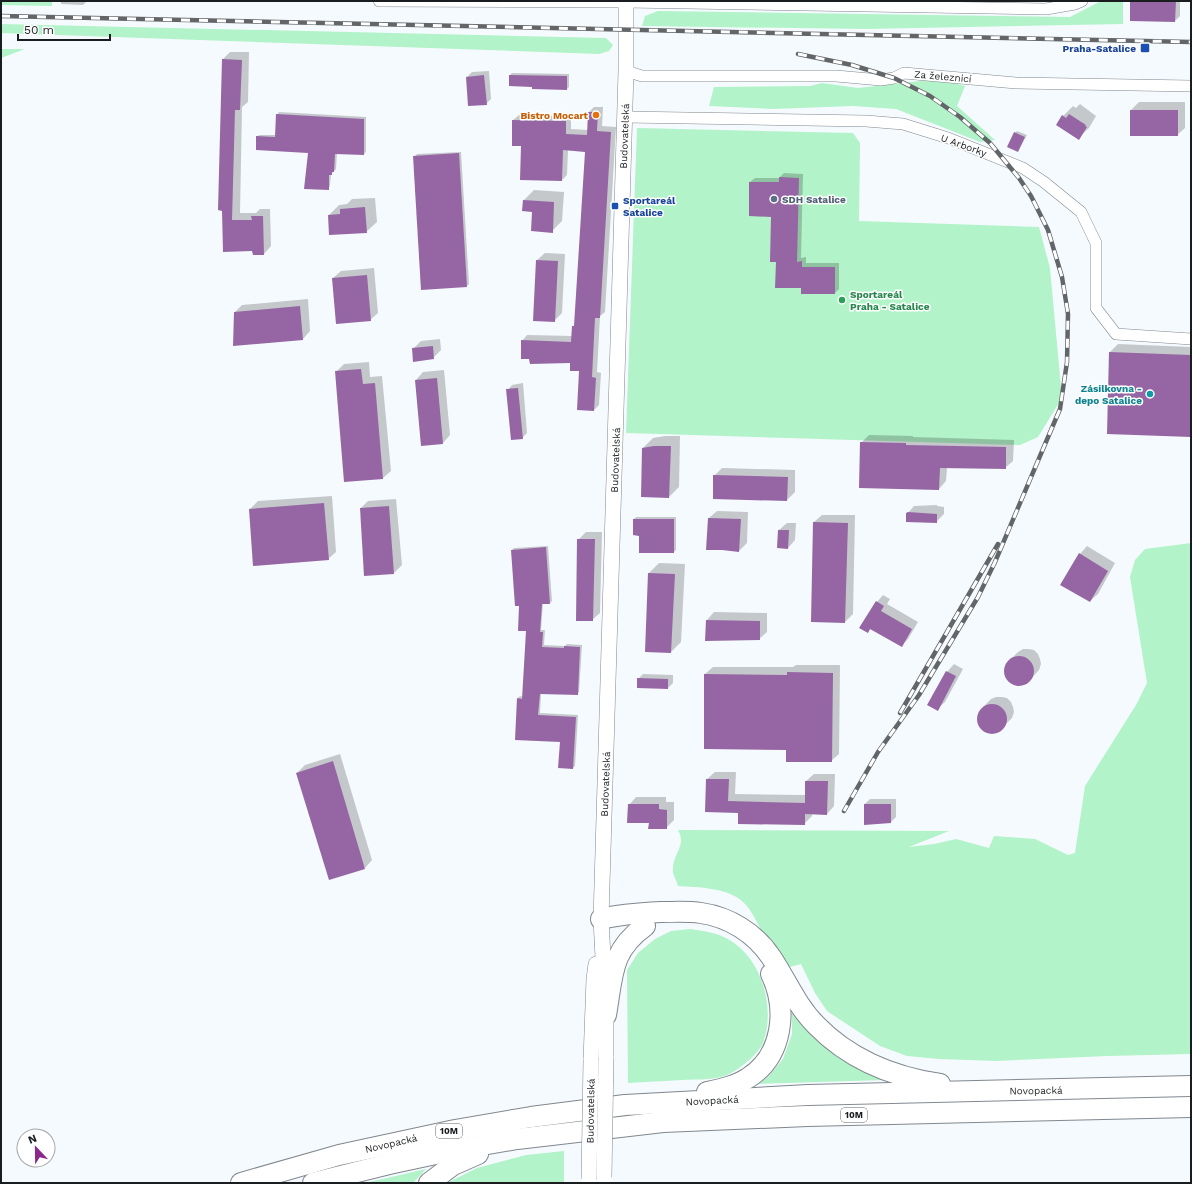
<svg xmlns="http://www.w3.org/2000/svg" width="1192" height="1184" font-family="'Work Sans',sans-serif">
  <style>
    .green { fill: #b2f3c9 }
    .shadow { fill: #0003 }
    .building { fill: #9566a3 }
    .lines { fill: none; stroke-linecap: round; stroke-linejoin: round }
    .street-casing { stroke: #80878e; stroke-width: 12 }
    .secondary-casing { stroke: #80878e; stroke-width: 16 }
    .highway-casing { stroke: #80878e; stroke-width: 22 }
    .street { stroke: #fff; stroke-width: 11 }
    .secondary { stroke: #fff; stroke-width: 15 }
    .highway { stroke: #fff; stroke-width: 20 }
    .rail-casing { stroke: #636669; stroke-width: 4.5 }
    .rail { stroke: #fff; stroke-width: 3; stroke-dasharray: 9; stroke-linecap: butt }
    .secondary-bridge-casing { stroke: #80878e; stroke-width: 16; stroke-linecap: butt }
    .secondary-bridge { stroke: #fff; stroke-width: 15 }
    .transit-dot { fill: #1a4fb4; stroke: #fff; stroke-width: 1.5 }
    .food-dot { fill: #e8710a; stroke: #fff; stroke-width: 1.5 }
    .service-dot { fill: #5c6f8a; stroke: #fff; stroke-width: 1.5 }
    .leisure-dot { fill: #2e9e5b; stroke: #fff; stroke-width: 1.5 }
    .culture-dot { fill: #0f9aa8; stroke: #fff; stroke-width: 1.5 }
    .labels { text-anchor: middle; stroke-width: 3; stroke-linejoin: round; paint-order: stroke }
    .shield { fill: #fff; stroke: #5f6162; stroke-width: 1 }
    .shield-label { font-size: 9px; font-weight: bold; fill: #1a1d1f }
    .transit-label { font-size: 10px; font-weight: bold; fill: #164399; stroke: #fff; text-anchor: end }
    .street-label { font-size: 10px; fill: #1a1d1f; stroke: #fff }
    .food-label { font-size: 10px; font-weight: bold; fill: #c56008; stroke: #fff; text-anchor: end }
    .service-label { font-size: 10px; font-weight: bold; fill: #4e5e75; stroke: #fff; text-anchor: start }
    .leisure-label { font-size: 10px; font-weight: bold; fill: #27864d; stroke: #fff; text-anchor: start }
    .culture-label { font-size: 10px; font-weight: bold; fill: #0d838f; stroke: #fff; text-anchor: end }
  </style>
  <rect width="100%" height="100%" fill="#f5fafe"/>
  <!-- green -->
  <g class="green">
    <path d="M1 1H52V6L1 5Z"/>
    <path d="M1101 1H1123V24L866 29 642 26 645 16 658 11 1070 17Z"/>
    <path d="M1 24 606 38 613 45 609 51 599 54 1 33Z"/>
    <path d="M1 49H25L1 58Z"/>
    <path d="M938 79 965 86 957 106 995 140 980 142 896 109 853 106 773 109 709 106 714 87 810 86 822 83 858 88Z"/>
    <path d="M637 128 853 133 860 143 859 221 1039 227 1050 268 1062 398 1038 437 1020 445 626 433Z"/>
    <path d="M1191 543V1054L1107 1056 996 1061 939 1059 907 1056 880 1046 827 1011 815 993 801 964 790 967C782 958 773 949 766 938 758 927 754 912 743 902 729 888 698 887 678 886 677 881 672 874 673 869 673 853 687 846 678 830L949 831 909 847 934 844 956 839 989 848 994 836 1035 839 1068 855 1075 853 1085 786 1136 705 1147 683 1130 577 1135 560 1145 549Z"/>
    <path d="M690 929C703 931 715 932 728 939 762 958 776 1008 763 1043 758 1054 743 1066 733 1072 717 1081 699 1079 682 1080 664 1081 646 1082 628 1083L627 970 638 953 655 939 671 931Z"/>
    <path d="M792 1009 884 1080 758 1084 768 1077 783 1059 792 1034Z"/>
    <path d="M564 1151V1183H447L477 1168 526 1155Z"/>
    <path d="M426 1169 413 1183H365Z"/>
  </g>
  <!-- shadow -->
  <g class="shadow">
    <path d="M61 1H87L83 5 61 4Z"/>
    <path d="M1131 1H1180V16L1175 21Z"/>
    <path d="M230 52H249L248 102 242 107 240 213H256L260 209H270L271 246 264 254 253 250 223 210V59Z"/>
    <path d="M489 71 491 99 486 104 467 77 472 72Z"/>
    <path d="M512 73 569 74V87L567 89 510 85V75Z"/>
    <path d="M1139 102H1185V128L1177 135H1131V110Z"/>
    <path d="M1080 104 1096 116 1089 128 1078 138 1063 116 1073 106 1076 108Z"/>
    <path d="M594 107H603L602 126 616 127 605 312 600 316 597 372 601 373 599 405 594 410 578 409 580 370 571 362 522 341 527 335 573 336V326L576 324 586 151 568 150 567 175 562 180 522 145 513 120 519 115 571 116V129L588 130 589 112Z"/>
    <path d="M279 112 366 117V152L364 154 337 153 336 169 331 174 330 186 328 189 309 152 257 137 259 135H276L277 115Z"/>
    <path d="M1017 131 1027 135 1018 151 1015 133Z"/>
    <path d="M461 152 469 284 467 286 414 157 417 154Z"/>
    <path d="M784 173 803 174 801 258 806 257V263H839V289L835 293 802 287 777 261 772 216 750 182 755 178H779Z"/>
    <path d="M534 190 564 192 562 221 552 231 524 200Z"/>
    <path d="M375 198 377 222 366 232 329 215 339 205 347 204 352 199Z"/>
    <path d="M545 253 565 254 562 313 554 321 537 260Z"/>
    <path d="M374 268 378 313 370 320 333 278 341 271Z"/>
    <path d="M308 299 310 331 303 339 235 312 242 305Z"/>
    <path d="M440 339 441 350 433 358 413 349 421 341Z"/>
    <path d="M1118 344 1191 347V436L1110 352Z"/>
    <path d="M369 362 370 377 382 376 391 471 383 478 345 481 336 372 344 364Z"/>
    <path d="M444 370 450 435 443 443 416 380 423 372Z"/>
    <path d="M523 383 527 433 522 438 508 390 512 385Z"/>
    <path d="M869 435 913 436V437L1014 440 1013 461 1005 468 947 467 946 481 939 489 861 443Z"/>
    <path d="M665 436H680L679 487 669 497 643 448 653 438Z"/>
    <path d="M722 468 795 470V492L787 500 714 476Z"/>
    <path d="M332 496 336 552 328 559 254 565 250 509 258 501Z"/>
    <path d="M396 499 402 565 394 573 365 575 361 508 368 501Z"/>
    <path d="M937 505V506L944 507V514L936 522 907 514 914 506Z"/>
    <path d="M717 511 748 512 747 543 739 551 722 549 709 518Z"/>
    <path d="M822 515H855L853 614 845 622 814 522Z"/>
    <path d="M636 517H676V550L674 552 640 535 634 519Z"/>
    <path d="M787 523H796L795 540 788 548 779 530Z"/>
    <path d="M586 532H602L600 613 592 620 578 540Z"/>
    <path d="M548 546 552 601 550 603H543L541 630H545L544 645 565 646 567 644 582 645 579 692 577 694 541 693 540 713 578 715 575 766 573 768 561 742 518 698 520 696 523 697 527 630 520 605 512 550 514 548Z"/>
    <path d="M1087 546 1115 563 1098 594 1090 601 1080 554Z"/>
    <path d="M659 563 685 564 681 642 671 652 649 573Z"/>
    <path d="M883 595 890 599 887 604 918 622 908 639 901 646 871 628 867 632 877 602Z"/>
    <path d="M714 612 767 613V632L759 639 707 620Z"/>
    <path d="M1023 649H1028L1034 650 1038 654 1040 659 1041 664 1039 670 1028 682 1023 684 1017 685 1012 683 1008 680 1005 675V669L1006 664 1018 652Z"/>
    <path d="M954 664 963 669 945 702 937 709 947 672Z"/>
    <path d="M796 665H840L839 754 831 761 787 749 705 674 713 667H793Z"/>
    <path d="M643 674 673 675V683L668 688 638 679Z"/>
    <path d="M996 697H1002L1007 698 1011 702 1013 707 1014 712 1012 718 1000 730 995 732 990 733 985 731 980 727 978 722V717L983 707 991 699Z"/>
    <path d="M340 754 372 860 365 868 297 773 305 765Z"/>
    <path d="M715 772H736L735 794 806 795V781L814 774H835L834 806 827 814 812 813V816L804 824 739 812 706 811 707 779Z"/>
    <path d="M636 797H666V802H674V820L666 828 650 822 629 805Z"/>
    <path d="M870 799H896V817L891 822 865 804Z"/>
  </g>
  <!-- building -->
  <g class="building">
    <path d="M1130 1H1176L1175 22 1130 21Z"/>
    <path d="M222 59 242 60 240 110H235L232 220H252L251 216H263L264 255H253L252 251 223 252 222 211 218 210Z"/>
    <path d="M484 75 487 105 468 106 466 77Z"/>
    <path d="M509 75 567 76V90L532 89V87L509 86Z"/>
    <rect x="1130" y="110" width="48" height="26"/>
    <path d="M588 112H598L597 131 611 132 600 318H595L592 377 596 378 594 411 577 410 579 371H570V363L530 364 529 359H521V340L571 342 572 326H574L585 152 563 150 562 181 520 180 521 146H512V120L566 121V134L587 135Z"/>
    <path d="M276 114 364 119V155L335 154 334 172H332V175H329V190L304 189 308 153 256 150V136L275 137Z"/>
    <path d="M1069 114 1086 125 1085 126 1087 127 1079 140 1056 125 1062 115 1066 118Z"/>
    <path d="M1014 132 1025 137 1018 152 1007 147Z"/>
    <path d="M459 153 467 287 421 290 413 156Z"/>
    <path d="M779 177 799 178 797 262 802 261V267H835V294H801V288H775L776 262H770L771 217 749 216V182H779Z"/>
    <path d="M523 200 554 202 553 233 531 231 532 212 522 211Z"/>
    <path d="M365 207 367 233 329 235 328 215 340 214V209Z"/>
    <path d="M536 260 558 261 555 322 533 321Z"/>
    <path d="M367 275 371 321 336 324 332 278Z"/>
    <path d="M300 306 303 340 233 346 234 312Z"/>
    <path d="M433 346 434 359 413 362 412 348Z"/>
    <path d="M1109 352 1191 355V437L1107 434Z"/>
    <path d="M361 369 363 384 375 383 383 479 344 482 335 371Z"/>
    <path d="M437 378 443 444 421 446 415 380Z"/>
    <path d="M518 388 523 439 511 440 506 389Z"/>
    <path d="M860 442 906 443V445L1006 447V469L940 468 939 490 859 488Z"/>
    <path d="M654 446H671L669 498 641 497 642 448Z"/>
    <path d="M713 475 788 477 787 501 713 499Z"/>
    <path d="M324 503 329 560 253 566 249 509Z"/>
    <path d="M389 506 394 574 364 576 360 508Z"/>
    <path d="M908 512 937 514V523L906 522V513Z"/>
    <path d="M708 518 741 519 739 552 722 550H706Z"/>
    <path d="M633 519H674V553H639V536L633 535Z"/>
    <path d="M813 522 848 523 845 623 811 622Z"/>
    <path d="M778 530H789L788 549 777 548Z"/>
    <path d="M577 539H595L593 621H576Z"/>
    <path d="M546 547 550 604H542L540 632H543L542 647 564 648V646L580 647 578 695 540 694 538 715 576 717 573 769 558 768 560 742 515 740 517 698 522 699 526 631H518L519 606H515L511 550Z"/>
    <path d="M1079 553 1108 571 1090 602 1060 585Z"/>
    <path d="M648 573 675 574 671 653 645 652Z"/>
    <path d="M876 601 884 606 881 611 912 629 902 647 870 629 868 633 859 628Z"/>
    <path d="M706 620 760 621V640L705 641Z"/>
    <circle cx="1019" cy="671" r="15"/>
    <path d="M946 671 956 676 938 711 927 705Z"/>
    <path d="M787 672 833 673 832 762H786V750L704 749V674L787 675Z"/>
    <path d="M637 678 668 679V689L637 688Z"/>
    <circle cx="992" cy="719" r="15"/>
    <path d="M333 761 365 869 329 880 296 773Z"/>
    <path d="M706 779H729L728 801 805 803V781H828L827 815 805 814V825L738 824V813L705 812Z"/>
    <path d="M628 804H659V809L667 810V829H648L649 823H627Z"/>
    <path d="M864 804H891V823L864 825Z"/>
  </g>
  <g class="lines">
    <defs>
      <g id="street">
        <path d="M379 1 626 2 1046 9 1075 4 1082 1"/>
        <path d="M626 71 642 76H836L881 80 894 78 904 73 1016 83 1191 86"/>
        <path d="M625 117 866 121 903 124 948 138 1023 168 1044 182 1081 212 1096 243V308L1116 334 1191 339"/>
      </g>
      <g id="secondary">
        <path d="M606 1058V1015L601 919 626 71V1"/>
        <path d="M591 1060 594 979 596 964"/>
      </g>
      <g id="highway">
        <path d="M601 919C621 914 640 913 661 912 674 912 688 911 701 913 729 917 755 933 771 957 786 979 796 1005 816 1025 849 1059 893 1077 940 1084"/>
        <path d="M606 1015C613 976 610 951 645 926"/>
        <path d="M707 1092C721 1089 736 1086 748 1078 783 1056 788 1009 771 974"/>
        <path d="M241 1183 339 1155 455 1130 531 1117 625 1105 808 1095 1191 1086"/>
        <path d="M313 1183 389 1164 459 1149 517 1139 663 1122 807 1116 1191 1107"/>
        <path d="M429 1183 453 1165 478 1154"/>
      </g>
    </defs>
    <!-- street casing -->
    <use href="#street" class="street-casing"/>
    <!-- secondary casing -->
    <use href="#secondary" class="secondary-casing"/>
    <!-- highway casing -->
    <use href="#highway" class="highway-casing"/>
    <!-- street -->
    <use href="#street" class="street"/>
    <!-- secondary -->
    <use href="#secondary" class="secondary"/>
    <!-- highway -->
    <use href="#highway" class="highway"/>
    <defs>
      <g id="rail">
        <path d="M1 16 1191 42"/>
        <path d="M798 54 852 65 894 78 930 96 960 117 990 143 1019 178 1031 196 1048 230 1062 277 1068 314 1067 362 1060 409 995 562 978 597 919 695 878 752 844 811"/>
        <path d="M900 713 998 544"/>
      </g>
    </defs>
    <!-- rail casing -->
    <use href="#rail" class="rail-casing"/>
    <!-- rail -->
    <use href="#rail" class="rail"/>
    <defs>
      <g id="secondary-bridge">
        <path d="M604 1177 606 1058"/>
        <path d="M589 1179 591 1060"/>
      </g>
    </defs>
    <!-- secondary-bridge casing -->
    <use href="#secondary-bridge" class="secondary-bridge-casing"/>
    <!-- secondary-bridge -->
    <use href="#secondary-bridge" class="secondary-bridge"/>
  </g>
  <!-- markers -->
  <g class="transit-dot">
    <rect x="1140" y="43" width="10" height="10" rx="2"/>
    <rect x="611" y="202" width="8" height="8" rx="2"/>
  </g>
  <circle class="food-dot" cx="596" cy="115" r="4"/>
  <circle class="service-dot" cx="774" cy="199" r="4"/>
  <circle class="leisure-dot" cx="842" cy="300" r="4"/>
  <circle class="culture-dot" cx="1150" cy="394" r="4"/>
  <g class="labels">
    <!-- shield labels -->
    <g class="shield">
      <rect x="841" y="1108" width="26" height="14" rx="3"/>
      <rect x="436" y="1124" width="26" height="14" rx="3"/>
    </g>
    <g class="shield-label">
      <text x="854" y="1118">10M</text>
      <text x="449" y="1134">10M</text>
    </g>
    <!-- transit labels -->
    <g class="transit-label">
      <text x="1136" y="52">Praha-Satalice</text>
      <text x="623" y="204" text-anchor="start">Sportareál<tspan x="623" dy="12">Satalice</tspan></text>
    </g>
    <!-- street labels -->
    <g class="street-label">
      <text transform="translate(943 76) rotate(5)" y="4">Za železnicí</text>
      <text transform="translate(624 136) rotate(-88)" y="4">Budovatelská</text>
      <text transform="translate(964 145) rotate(20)" y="4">U Arborky</text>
      <text transform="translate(615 460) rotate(-88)" y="4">Budovatelská</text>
      <text transform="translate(605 784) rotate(-88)" y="4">Budovatelská</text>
      <text transform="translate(1036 1090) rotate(-1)" y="4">Novopacká</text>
      <text transform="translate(712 1100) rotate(-3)" y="4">Novopacká</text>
      <text transform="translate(590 1111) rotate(-89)" y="4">Budovatelská</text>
      <text transform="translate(391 1143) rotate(-13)" y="4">Novopacká</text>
    </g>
    <!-- food labels -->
    <g class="food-label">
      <text x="588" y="119">Bistro Mocart</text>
    </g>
    <!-- service labels -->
    <g class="service-label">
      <text x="782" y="203">SDH Satalice</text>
    </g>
    <!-- leisure labels -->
    <g class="leisure-label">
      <text x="850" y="298">Sportareál<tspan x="850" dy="12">Praha - Satalice</tspan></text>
    </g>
    <!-- culture labels -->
    <g class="culture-label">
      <text x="1142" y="392">Zásilkovna -<tspan x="1142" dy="12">depo Satalice</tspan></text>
    </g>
  </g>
  <!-- border -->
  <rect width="1192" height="1184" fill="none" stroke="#1a1d1f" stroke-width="4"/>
  <!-- north arrow -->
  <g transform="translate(36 1148) rotate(338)"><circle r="19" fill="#ffffff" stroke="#a3a5a5"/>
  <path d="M0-3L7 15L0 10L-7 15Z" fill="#8c278e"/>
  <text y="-6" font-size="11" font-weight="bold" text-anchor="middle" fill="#1a1d1f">N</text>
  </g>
  <!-- scale -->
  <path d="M18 34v6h92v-6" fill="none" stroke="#1a1d1f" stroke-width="2"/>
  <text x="24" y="34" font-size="12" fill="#1a1d1f" stroke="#ffffff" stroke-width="3" paint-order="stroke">50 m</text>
</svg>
